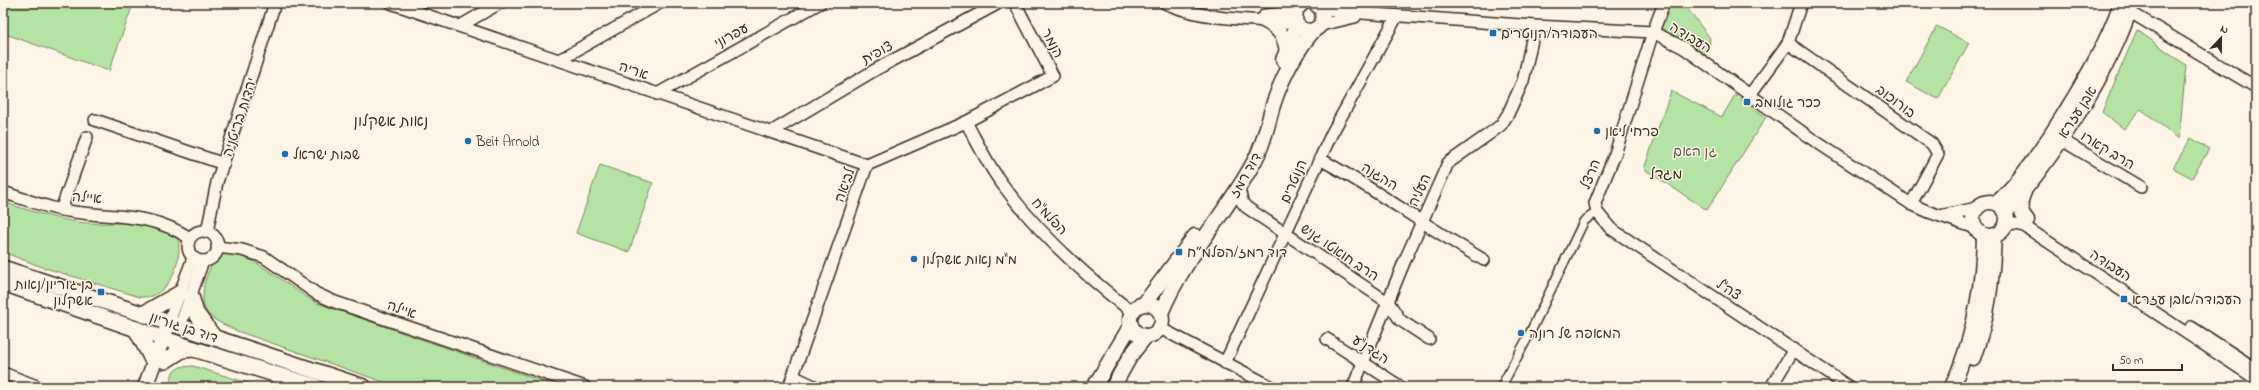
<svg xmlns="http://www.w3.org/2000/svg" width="2259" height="390" font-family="'Indie Flower','Playpen Sans Hebrew',sans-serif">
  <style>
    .green { fill: #b4e4a3; stroke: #788760 }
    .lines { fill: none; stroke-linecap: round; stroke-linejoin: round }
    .pedestrian-casing { stroke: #3b2a1e; stroke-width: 11 }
    .minor-casing { stroke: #3b2a1e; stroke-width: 14 }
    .tertiary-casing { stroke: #3b2a1e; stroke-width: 17 }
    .secondary-casing { stroke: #3b2a1e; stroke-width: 18 }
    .pedestrian { stroke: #fcf5e5; stroke-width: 8 }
    .minor { stroke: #fcf5e5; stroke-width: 11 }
    .tertiary { stroke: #fcf5e5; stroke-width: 14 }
    .secondary { stroke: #fcf5e5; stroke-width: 15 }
    .poi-dot { fill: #1f6fb2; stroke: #fcf5e5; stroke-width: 1.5 }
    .labels { text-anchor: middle; stroke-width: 3; stroke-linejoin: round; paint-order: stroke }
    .poi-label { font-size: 14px; fill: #3b2a1e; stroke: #fcf5e5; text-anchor: start }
    .street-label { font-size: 14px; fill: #3b2a1e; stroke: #fcf5e5 }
    .park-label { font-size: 14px; fill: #59583f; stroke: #fcf5e5 }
    .neighbourhood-label { font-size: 15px; fill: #3b2a1e; stroke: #fcf5e5 }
  </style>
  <rect width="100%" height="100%" fill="#fcf5e5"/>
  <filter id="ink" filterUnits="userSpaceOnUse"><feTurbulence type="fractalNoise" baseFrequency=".025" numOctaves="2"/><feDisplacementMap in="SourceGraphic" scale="8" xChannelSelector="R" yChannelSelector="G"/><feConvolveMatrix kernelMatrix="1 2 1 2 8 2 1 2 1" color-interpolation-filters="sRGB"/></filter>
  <g filter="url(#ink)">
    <!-- green -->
    <g class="green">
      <path d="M3 3H119L132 7 109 71 3 33Z"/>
      <path d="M1668 3H1683L1710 38 1709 48 1701 56 1658 29Z"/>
      <path d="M1937 26 1969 43 1938 99 1906 82Z"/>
      <path d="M2137 30 2186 65 2179 139 2141 109 2124 129 2102 112Z"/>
      <path d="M1671 91 1722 117 1735 95 1766 117 1707 210 1644 169Z"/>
      <path d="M2191 138 2209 149 2192 178 2173 168Z"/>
      <path d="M600 165 653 183 629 252 576 233Z"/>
      <path d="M3 202C28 210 52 218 77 222 116 227 142 214 178 239 182 258 173 288 152 296 149 297 144 297 140 297L42 267 3 252Z"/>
      <path d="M232 252C264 262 287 287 317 303L559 387H398L237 331C228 326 212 321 206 311 197 293 209 267 219 253Z"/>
      <path d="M193 366 261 387H169L173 372 180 367Z"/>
    </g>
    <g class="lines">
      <defs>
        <path id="pedestrian" d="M1501 387 1529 335 1584 221 1597 212"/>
        <g id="minor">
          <path d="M391 3 867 165"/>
          <path d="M1165 3C1205 21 1253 19 1296 23"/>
          <path d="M1664 3 1653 32 1615 154 1595 203 1597 212 1610 228 1849 387"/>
          <path d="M1322 10 1535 26 1653 32 1684 48 1809 137 1911 204 1929 212 1976 228"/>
          <path d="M2130 12 2254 86 2256 82"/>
          <path d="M1265 15 1286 13 1296 9"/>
          <path d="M1321 25 1355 17"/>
          <path d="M460 26 500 3"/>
          <path d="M1788 43 1932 144 1938 154 1911 204"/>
          <path d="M559 60 660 3"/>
          <path d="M657 94 820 3"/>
          <path d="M1749 96 1788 43 1800 6 1797 3"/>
          <path d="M95 120 224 164"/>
          <path d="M966 122C977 142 987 163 1000 181 1036 231 1083 274 1132 312"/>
          <path d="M771 132 875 70 999 3"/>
          <path d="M2060 139 2141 187"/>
          <path d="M1320 159C1377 190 1428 228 1484 260"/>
          <path d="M1239 188 1242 202 1246 207 1389 303 1400 320 1429 339"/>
          <path d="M3 192C24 199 46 208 68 211 114 219 147 211 190 238"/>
          <path d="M61 210 87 137"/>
          <path d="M1944 215 1977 208"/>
          <path d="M2007 225 2016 224 2024 226 2256 379"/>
          <circle cx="203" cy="246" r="15"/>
          <path d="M207 232 217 182 275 3"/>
          <path d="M217 247 242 250 264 257 317 294 335 302 585 387"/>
          <path d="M169 322 193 258"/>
          <path d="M180 326 203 261"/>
          <path d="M2191 327 2256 369"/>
          <path d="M1160 328 1272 387"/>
          <path d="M1327 339 1398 385"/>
          <path d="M1225 363 1332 133 1397 16"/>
          <path d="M3 373 39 387"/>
          <path d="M793 376 816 387"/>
          <path d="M789 387 867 165 966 122 1053 76 1015 3"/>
          <path d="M1353 387 1405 260 1448 163 1489 134 1501 125 1508 114 1523 81 1535 26"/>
          <path d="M1771 387 1794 349"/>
        </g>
        <g id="tertiary">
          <path d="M1303 3 1296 9 1295 21C1301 34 1316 34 1323 21L1322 10 1315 3"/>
          <path d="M1340 3 1353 12"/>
          <path d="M1263 20C1279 28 1285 36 1287 52"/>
          <path d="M1283 60 1297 25"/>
          <path d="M2024 192C2019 203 2019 211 2027 220"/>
          <circle cx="1990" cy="219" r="17"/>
          <path d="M1997 203C2023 178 2042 149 2061 119 2084 82 2107 44 2121 3"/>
          <path d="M2006 212C2053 158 2111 71 2132 3"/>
          <path d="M1144 304 1195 236"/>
          <circle cx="1146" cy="320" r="16"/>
          <path d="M1161 313C1184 257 1227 213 1255 160 1265 142 1268 121 1274 102 1283 76 1296 51 1314 30"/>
          <path d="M1973 358C1989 314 1992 283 1994 236"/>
          <path d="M145 387 169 322"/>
          <path d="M1094 387 1131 325"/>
          <path d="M1113 387 1131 355 1146 336"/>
          <path d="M1952 387C1974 338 1983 288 1984 235"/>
        </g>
        <g id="secondary">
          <path d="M3 268 364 387"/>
          <path d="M3 283 194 349 316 387"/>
          <path d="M191 296 196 313 213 336"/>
          <path d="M143 314 180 293"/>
          <path d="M136 329 154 363"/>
          <path d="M165 361 182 350 194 349"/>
        </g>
      </defs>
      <!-- pedestrian casing -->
      <use href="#pedestrian" class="pedestrian-casing"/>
      <!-- minor casing -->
      <use href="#minor" class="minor-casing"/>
      <!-- tertiary casing -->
      <use href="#tertiary" class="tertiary-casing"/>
      <!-- secondary casing -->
      <use href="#secondary" class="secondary-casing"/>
      <!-- pedestrian -->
      <use href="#pedestrian" class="pedestrian"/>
      <!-- minor -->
      <use href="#minor" class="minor"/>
      <!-- tertiary -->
      <use href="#tertiary" class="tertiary"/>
      <!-- secondary -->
      <use href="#secondary" class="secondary"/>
    </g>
  </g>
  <!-- markers -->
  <g class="poi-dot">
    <rect x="1489" y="29" width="8" height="8" rx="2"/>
    <rect x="1743" y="98" width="8" height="8" rx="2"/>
    <circle cx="1597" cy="131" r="4"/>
    <circle cx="468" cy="141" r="4"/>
    <circle cx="285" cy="154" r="4"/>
    <rect x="1175" y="248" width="8" height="8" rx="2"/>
    <circle cx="914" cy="259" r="4"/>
    <rect x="97" y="288" width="8" height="8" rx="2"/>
    <rect x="2120" y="295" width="8" height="8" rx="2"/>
    <circle cx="1521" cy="333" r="4"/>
  </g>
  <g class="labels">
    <!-- poi labels -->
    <g class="poi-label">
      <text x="1501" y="38">העבודה/הנוטרים</text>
      <text x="1755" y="107">ככר גולומב</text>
      <text x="1605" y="136">פרחי ליאן</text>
      <text x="476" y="146">Beit Arnold</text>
      <text x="293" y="159">שבות ישראל</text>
      <text x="1187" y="257">דוד רמז/הפלמ״ח</text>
      <text x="922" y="264">מ"מ נאות אשקלון</text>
      <text x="93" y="289" text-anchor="end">בן גוריון/נאות<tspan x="93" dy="16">אשקלון</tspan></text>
      <text x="2132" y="304">העבודה/אבן עזרא</text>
      <text x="1529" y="338">המאפה של רונה</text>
    </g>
    <!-- street labels -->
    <g class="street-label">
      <text transform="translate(731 35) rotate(-29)" y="5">עפרוני</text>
      <text transform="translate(1691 37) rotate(31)" y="5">העבודה</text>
      <text transform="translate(1053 43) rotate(63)" y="5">הנמר</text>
      <text transform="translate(877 52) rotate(-29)" y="5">צופית</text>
      <text transform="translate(634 70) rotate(19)" y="5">אריה</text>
      <text transform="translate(1896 101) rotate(37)" y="5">בורוכוב</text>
      <text transform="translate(2077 112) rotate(-57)" y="5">אבן עזרא</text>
      <text transform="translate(239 117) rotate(-72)" y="5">יהדות בריטניה</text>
      <text transform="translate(2108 150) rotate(31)" y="5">הרב קארו</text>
      <text transform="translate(1590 174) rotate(-68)" y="5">הרצל</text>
      <text transform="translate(1245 175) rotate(-60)" y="5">דוד רמז</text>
      <text transform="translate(1380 176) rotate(32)" y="5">ההגנה</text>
      <text transform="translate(1293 181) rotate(-66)" y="5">הנוטרים</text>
      <text transform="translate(844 185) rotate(-70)" y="5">לביאה</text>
      <text transform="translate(1419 190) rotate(-65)" y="5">העליה</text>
      <text transform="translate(87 197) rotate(5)" y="5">איילה</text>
      <text transform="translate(1050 216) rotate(47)" y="5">הפלמ"ח</text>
      <text transform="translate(1340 252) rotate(34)" y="5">הרב חואטו גניש</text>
      <text transform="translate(2111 265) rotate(33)" y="5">העבודה</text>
      <text transform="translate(1729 289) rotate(33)" y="5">צה"ל</text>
      <text transform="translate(402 309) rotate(19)" y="5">איילה</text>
      <text transform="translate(184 327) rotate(18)" y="5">דוד בן גוריון</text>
      <text transform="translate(1371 349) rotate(33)" y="5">הגדנ"ע</text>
    </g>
    <!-- park labels -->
    <g class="park-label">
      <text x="1695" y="156">גן האם</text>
    </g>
    <!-- neighbourhood labels -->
    <g class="neighbourhood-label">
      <text x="391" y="126">נאות אשקלון</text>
      <text x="1666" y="179">מגדל</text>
    </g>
  </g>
  <!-- margin -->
  <rect width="2259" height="390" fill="none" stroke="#fcf5e5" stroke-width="16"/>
  <rect x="8" y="8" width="2243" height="374" fill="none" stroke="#3b2a1e" stroke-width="1.5" filter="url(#ink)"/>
  <!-- north arrow -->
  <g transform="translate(2221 38) rotate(22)" stroke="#fcf5e5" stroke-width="3" paint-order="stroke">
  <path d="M0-3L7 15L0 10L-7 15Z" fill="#3b2a1e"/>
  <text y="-6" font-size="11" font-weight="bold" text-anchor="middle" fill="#3b2a1e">N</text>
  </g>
  <!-- scale -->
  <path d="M2113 364v6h69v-6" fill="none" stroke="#3b2a1e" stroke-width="2"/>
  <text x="2119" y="364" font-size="12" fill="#3b2a1e" stroke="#fcf5e5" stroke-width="3" paint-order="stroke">50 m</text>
</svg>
